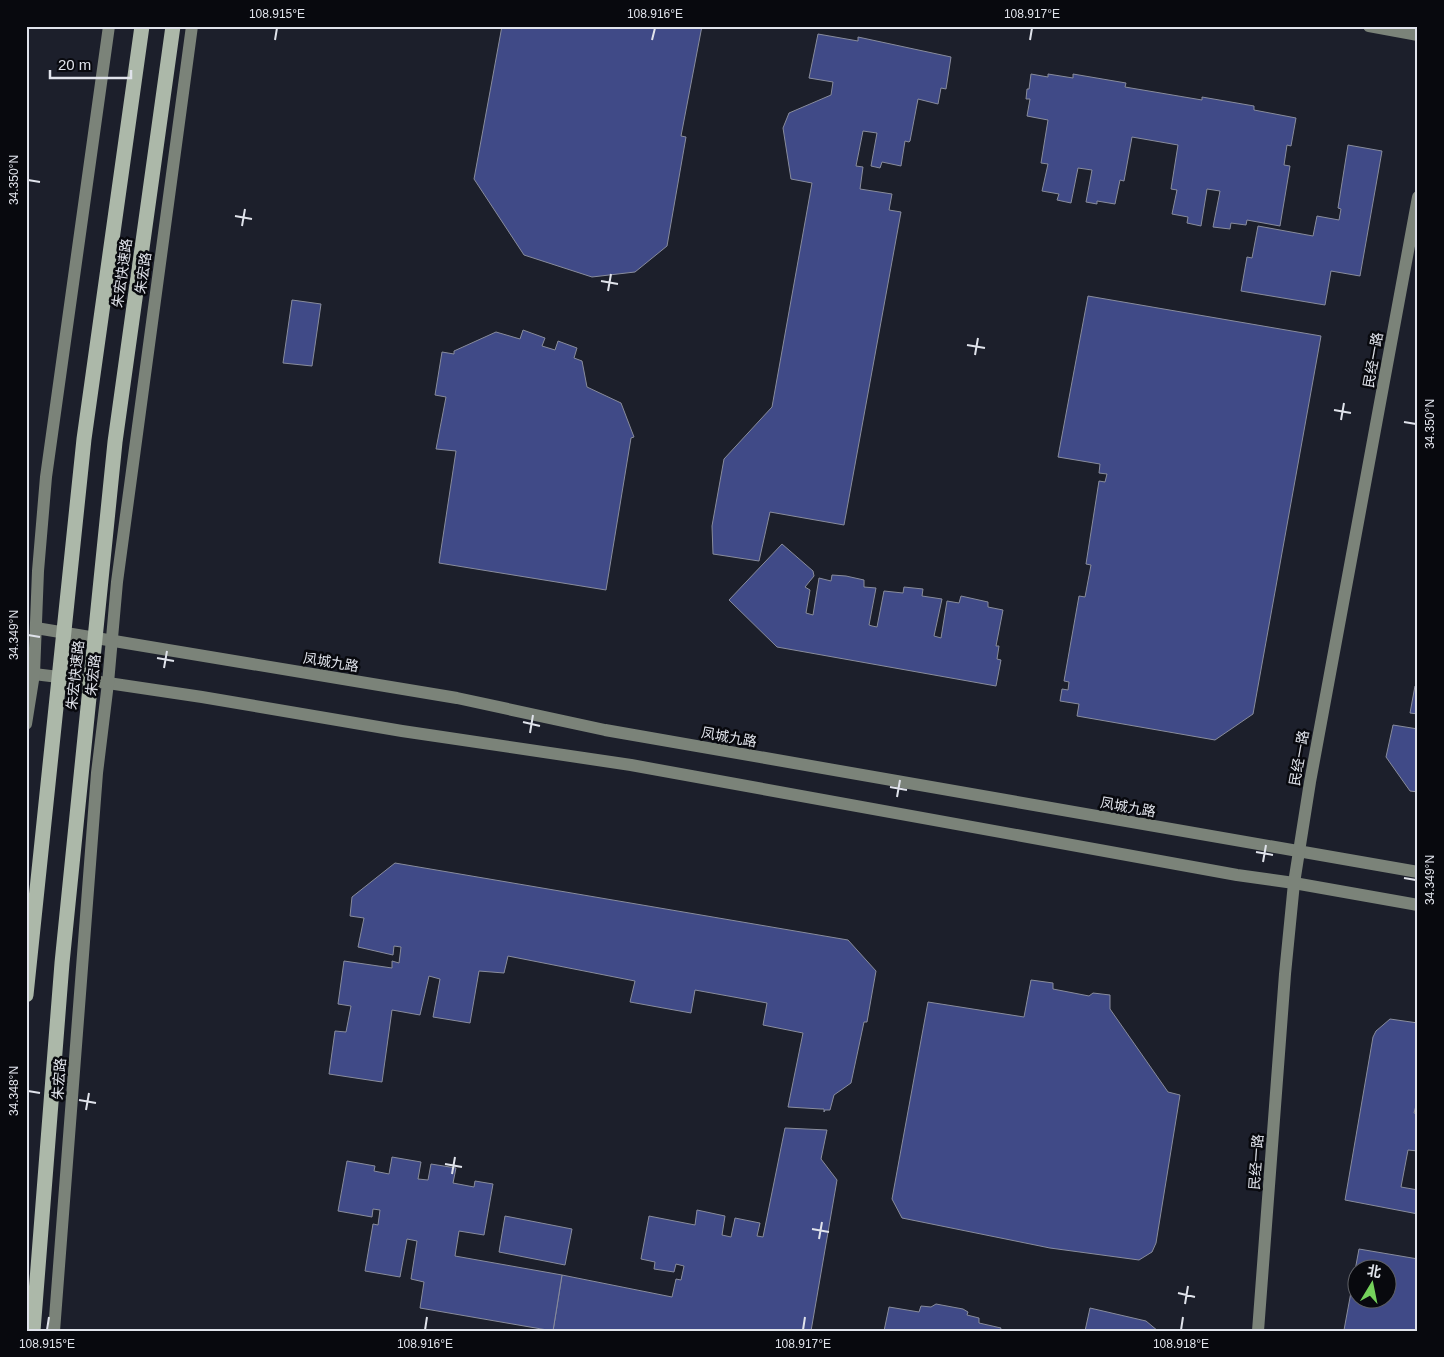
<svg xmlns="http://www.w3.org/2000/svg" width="1444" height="1357" font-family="Helvetica,'Noto Sans SC',sans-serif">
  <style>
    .building { fill: #404a87; stroke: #888c9c; fill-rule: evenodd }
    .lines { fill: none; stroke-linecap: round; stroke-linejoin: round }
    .secondary { stroke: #7b8379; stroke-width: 12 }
    .highway-bridge { stroke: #acb8a9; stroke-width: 15 }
    .ticks { fill: none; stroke: #e0e3eb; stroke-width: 2 }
    .labels { text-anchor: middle; stroke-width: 5; stroke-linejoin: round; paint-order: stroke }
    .street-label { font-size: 14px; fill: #e0e3eb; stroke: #08090e }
    .neatline { fill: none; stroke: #e0e3eb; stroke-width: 2 }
    .ticks-label { font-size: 12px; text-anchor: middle; fill: #e0e3eb }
  </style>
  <rect width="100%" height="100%" fill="#1c1f2b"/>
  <!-- building -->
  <g class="building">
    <path d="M502 26H702L681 136 686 137 667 246 635 272 592 277 524 255 474 179Z"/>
    <path d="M818 34 858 41V37L951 57 946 89 941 88 938 104 918 99 910 141 909 142 905 141 901 166 882 162 880 168 871 166 877 133 863 131 856 166 863 167 860 189 892 194 889 210 901 212 844 525 770 512 759 561 713 554 712 526 724 459 772 407 812 183 791 179 783 128 789 113 831 95 833 82 809 78Z"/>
    <path d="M1031 74 1048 77V74L1073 78V74L1126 83 1125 87 1202 100V97L1254 106V110L1296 118 1291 146 1287 145 1284 165 1290 166 1280 226 1247 220 1246 225 1231 223 1230 229 1213 227 1220 191 1207 189 1201 226 1187 223 1188 217 1172 214 1177 190 1171 189 1178 145 1132 137 1124 181 1120 180 1115 204 1097 201V204L1086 202 1092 170 1078 168 1071 203 1057 200 1059 194 1042 191 1048 164 1041 163 1048 120 1027 116 1030 99H1026L1027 89H1029Z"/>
    <path d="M1348 145 1382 151 1360 276 1331 271 1325 305 1241 291 1247 257 1252 258 1258 226 1313 236 1317 216 1339 220 1341 209 1338 208Z"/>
    <path d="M1088 296 1321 336 1253 714 1215 740 1077 716 1079 704 1060 701 1062 689 1068 690 1069 682 1064 681 1079 596 1085 597 1091 565 1086 564 1099 481 1105 482 1107 474 1099 473 1100 464 1058 457Z"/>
    <path d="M292 300 321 304 312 366 283 363Z"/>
    <path d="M523 330 545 338 542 346 555 350 558 341 577 348 574 358 582 361 587 387 621 403 634 437 631 438 606 590 439 563 456 451 436 449 446 397 435 395 442 352 454 354V351L496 332 520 339Z"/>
    <path d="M782 544 813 571 814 576 805 587 810 590 806 613 813 615 819 578 831 581 832 575 846 576 864 580V587L876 588 869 625 872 626 877 627 884 591 903 593 904 587 923 589 922 596 942 599 934 636 941 638 947 601 959 603 961 596 988 602V607L1003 610 996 646H999L997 659 1001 660 996 686 777 647 729 600Z"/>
    <path d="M1415 686 1418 687V714L1410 713Z"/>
    <path d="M1393 725 1418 729V792L1410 791 1386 757Z"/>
    <path d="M395 863 848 940 876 971 867 1022H864L851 1083 834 1095 830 1110H825L824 1112V1109H821L788 1107 803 1033 763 1025 767 1003 695 990 691 1013 630 1002 635 981 508 956 504 973 479 971 470 1023 433 1017 440 979 429 976 420 1015 392 1010 382 1082 329 1074 335 1031 346 1032 351 1006 338 1004 344 961 392 968V961L399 963 401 947 394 946 393 955 358 947 364 918 350 916 352 897Z"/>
    <path d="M1031 980 1053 983V989L1089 996 1093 993 1110 995V1009L1168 1092 1180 1095 1156 1243 1152 1252 1139 1260 1050 1248 902 1218 892 1199 928 1002 1024 1017Z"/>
    <path d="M1390 1019 1418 1023V1098L1414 1113 1418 1114V1151L1408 1150 1401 1187 1418 1190V1214L1345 1200 1373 1037 1376 1031Z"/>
    <path d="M785 1128 827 1130 821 1159 837 1180 811 1331H553L562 1275 672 1297 676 1279 681 1280 684 1266 676 1264 674 1272 654 1269 655 1262 641 1259 649 1216 695 1225 697 1210 725 1216 722 1235 731 1237 735 1218 760 1223 757 1236 763 1237Z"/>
    <path d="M392 1157 421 1162 418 1179 428 1180 431 1164 456 1168 453 1183 474 1187 475 1181 493 1184 484 1235 459 1231 455 1256 562 1275 553 1331 420 1308 424 1282 411 1279 417 1241 407 1239 400 1277 365 1271 373 1224 378 1225 380 1210 373 1209 372 1217 338 1211 347 1161 375 1166 374 1171 389 1174Z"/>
    <path d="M505 1216 572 1229 565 1265 499 1252Z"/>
    <path d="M1359 1249 1418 1259V1331L1344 1330ZM1356 1270H1386V1300H1356Z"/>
    <path d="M936 1304 963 1309 968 1312 967 1315 979 1318V1323L1001 1328 1000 1331H884L889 1307 919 1312 921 1306 931 1307Z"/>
    <path d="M1090 1308 1146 1321 1158 1331H1085Z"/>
  </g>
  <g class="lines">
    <!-- secondary -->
    <g class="secondary">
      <path d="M1369 26 1418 35"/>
      <path d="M36 628 457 698 605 730 1418 872"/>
      <path d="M34 674 108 683 202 697 402 731 631 765 1237 875 1294 883 1418 905"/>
      <path d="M26 724 34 674 38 571 46 477 109 26"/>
      <path d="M54 1331 97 773 108 683 117 582 192 26"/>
      <path d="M1258 1331 1285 974 1294 883 1310 782 1418 197"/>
    </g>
    <!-- highway-bridge -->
    <g class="highway-bridge">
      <path d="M26 995 84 439 142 26"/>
      <path d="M33 1331 62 963 115 442 173 26"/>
    </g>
  </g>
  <!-- ticks -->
  <path class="ticks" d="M275 40 277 28M652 40 655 28M1030 40 1032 28M28 180 40 182M235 216 252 219M242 226 245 209M601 281 618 284M608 291 611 274M967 345 985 348M975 355 978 338M1334 410 1351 413M1341 420 1344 403M1404 422 1416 424M28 635 40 637M157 658 174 661M164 668 167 651M523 722 540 726M530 733 533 715M890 787 907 790M897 797 900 780M1256 852 1273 855M1263 862 1266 845M1404 878 1416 880M28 1091 40 1093M79 1100 96 1103M86 1110 89 1093M445 1164 462 1167M452 1174 455 1157M812 1229 829 1232M819 1239 822 1222M1178 1293 1195 1297M1185 1304 1188 1286M47 1330 49 1317M425 1330 427 1317M803 1330 805 1317M1181 1330 1183 1317"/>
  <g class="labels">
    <!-- street labels -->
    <g class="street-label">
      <text transform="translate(122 273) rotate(-82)" y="5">朱宏快速路</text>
      <text transform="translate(143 273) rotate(-82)" y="5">朱宏路</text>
      <text transform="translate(1373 360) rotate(-80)" y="5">民经一路</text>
      <text transform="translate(331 662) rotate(9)" y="5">凤城九路</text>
      <text transform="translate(75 675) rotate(-84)" y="5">朱宏快速路</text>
      <text transform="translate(93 675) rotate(-84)" y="5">朱宏路</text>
      <text transform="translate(729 737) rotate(10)" y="5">凤城九路</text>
      <text transform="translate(1299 758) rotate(-80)" y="5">民经一路</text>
      <text transform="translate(1128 807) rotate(10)" y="5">凤城九路</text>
      <text transform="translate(59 1079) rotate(-86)" y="5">朱宏路</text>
      <text transform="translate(1256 1162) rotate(-86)" y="5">民经一路</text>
    </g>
  </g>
  <!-- border -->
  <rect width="1444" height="1357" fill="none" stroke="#08090e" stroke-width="55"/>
  <!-- north arrow -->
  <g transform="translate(1372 1284) rotate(10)"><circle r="24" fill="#08090e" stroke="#5e6066"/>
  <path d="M0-4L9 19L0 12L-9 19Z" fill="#74d25b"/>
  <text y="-8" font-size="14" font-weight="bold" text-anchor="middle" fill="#e0e3eb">北</text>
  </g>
  <!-- scale -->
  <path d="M50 70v8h81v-8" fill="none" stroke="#e0e3eb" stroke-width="2.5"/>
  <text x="58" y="70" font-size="15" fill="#e0e3eb" stroke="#08090e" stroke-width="4" paint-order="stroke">20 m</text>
  <rect x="28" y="28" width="1388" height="1302" class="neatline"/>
  <g class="ticks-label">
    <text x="277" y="18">108.915°E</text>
    <text x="655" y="18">108.916°E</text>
    <text x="1032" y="18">108.917°E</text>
    <text transform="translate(14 180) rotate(-90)" y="4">34.350°N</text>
    <text transform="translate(1430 424) rotate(-90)" y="4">34.350°N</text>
    <text transform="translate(14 635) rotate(-90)" y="4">34.349°N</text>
    <text transform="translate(1430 880) rotate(-90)" y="4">34.349°N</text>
    <text transform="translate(14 1091) rotate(-90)" y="4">34.348°N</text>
    <text x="47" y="1348">108.915°E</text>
    <text x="425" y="1348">108.916°E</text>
    <text x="803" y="1348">108.917°E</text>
    <text x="1181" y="1348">108.918°E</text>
  </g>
</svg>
